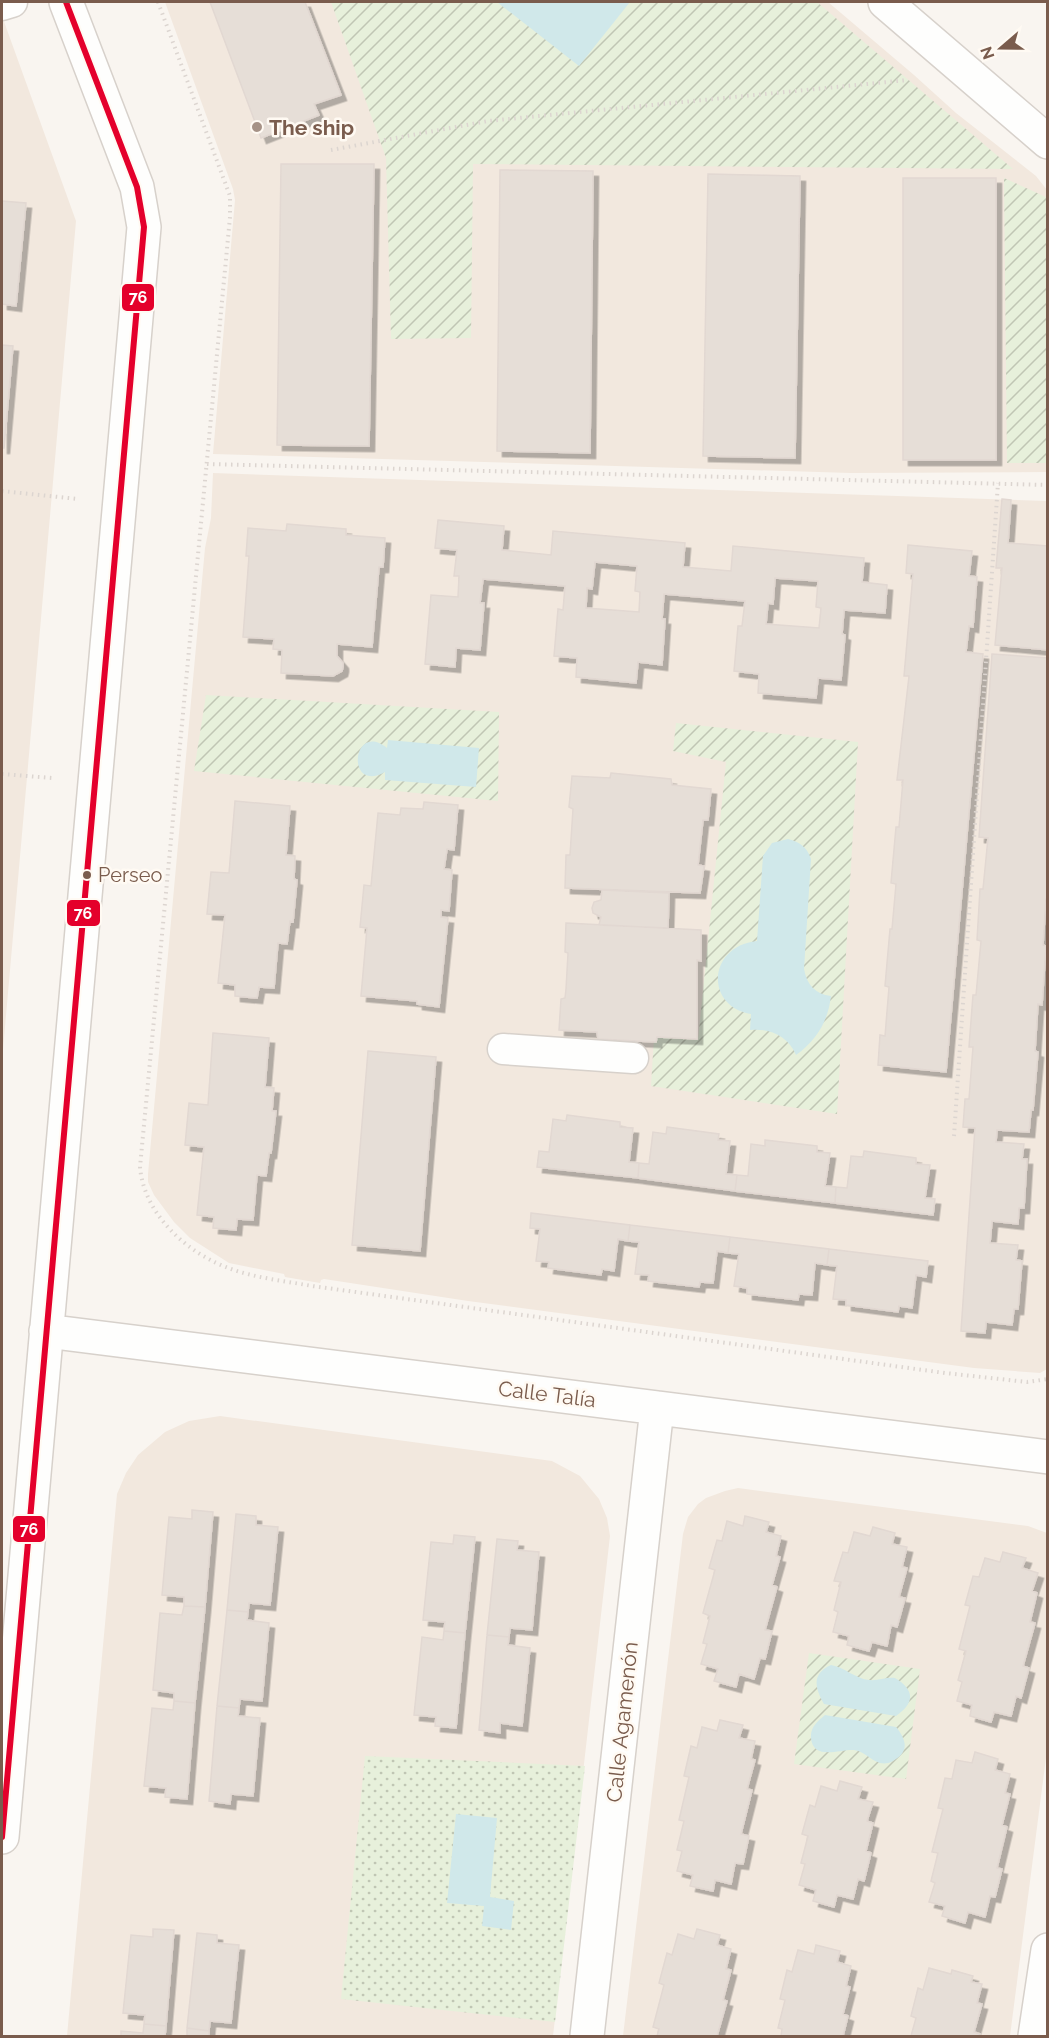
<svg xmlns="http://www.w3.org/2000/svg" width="1049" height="2038" font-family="Raleway,sans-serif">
<defs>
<pattern id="park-dots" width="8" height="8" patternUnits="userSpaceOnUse" patternTransform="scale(1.5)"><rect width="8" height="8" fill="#e7f0db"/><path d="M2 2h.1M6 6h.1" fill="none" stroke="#c0c6b4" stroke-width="1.8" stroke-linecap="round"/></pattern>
<pattern id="garden-furrows" width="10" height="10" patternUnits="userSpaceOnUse" patternTransform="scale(1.5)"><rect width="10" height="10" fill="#e7f0db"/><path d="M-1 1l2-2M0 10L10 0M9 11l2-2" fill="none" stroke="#c0c6b4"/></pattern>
<filter id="shadow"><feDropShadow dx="5.5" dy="5.5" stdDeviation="0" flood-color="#0004"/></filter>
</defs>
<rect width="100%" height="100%" fill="#f9f5f0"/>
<!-- residential -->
<path fill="#f2e8de" d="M165 2H828L914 75 956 113 1036 176 1047 190V472L851 473 213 454 235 200 233 189Z
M2 16 76 221 2 1061Z
M213 473 1047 501V1369L1040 1373 974 1368 468 1301 324 1279 321 1280 320 1283 285 1277 284 1274 229 1263 190 1238 174 1222 154 1195 148 1182V1174L205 548 211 518Z
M220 1416 552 1461 580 1476 599 1499 607 1518 610 1536 553 2036H67L117 1494 126 1473 138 1455 165 1432 189 1421Z
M738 1488 1028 1526 1047 1533V1750L1010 2036H623L683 1534 688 1517 698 1504 706 1498 725 1491Z"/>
<!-- park -->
<path fill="url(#park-dots)" d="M365 1756 585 1766 555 2022 341 1999Z"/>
<!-- garden -->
<path fill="url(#garden-furrows)" d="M331 2H817L1013 169 473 164 471 338 391 339 386 158Z
M1004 178 1046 197 1047 202V463H1007Z
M206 695 499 712 498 801 194 771Z
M676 723 858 742 837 1114 651 1086 654 1037 698 1040 726 762 673 751Z
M809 1653 920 1669 906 1779 794 1764Z"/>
<!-- water -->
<path fill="#d0e8ea" d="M497 2H630L579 66Z
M388 740 479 748 476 787 385 780V772C345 794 352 720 387 748Z
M788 839C800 842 807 847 811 859L804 969C807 985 815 994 831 996 828 1021 817 1040 796 1055 788 1036 770 1028 750 1030L751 1014C704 1006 708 946 757 941L763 856 772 843Z
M831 1665C844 1667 856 1679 869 1680 878 1681 886 1677 895 1678 915 1690 915 1703 896 1716L824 1704C815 1688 811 1674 831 1665Z
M825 1715 896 1727C901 1733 908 1743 903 1752 901 1756 897 1758 893 1761 876 1770 869 1752 854 1750 840 1749 813 1761 811 1738 810 1727 818 1721 825 1715Z
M456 1814 497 1818 490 1897 514 1901 511 1930 482 1926 484 1906 447 1903Z"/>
<!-- building -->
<path fill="#e6ded7" stroke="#e2d8d2" stroke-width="1.5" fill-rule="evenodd" filter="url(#shadow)" d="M210 2H305L341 95 314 104 319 115 261 138Z
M281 164H374L369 446 277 445Z
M500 170 593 171 590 453 497 451Z
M708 174 800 176 795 458 703 456Z
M903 178H996V460H903Z
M2 201 26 203 16 306 2 304Z
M2 345 13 346 4 448H2Z
M1002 499 1011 500 1008 543 1048 546V650L995 645 1002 568H996Z
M438 520 504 526 502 550 551 555 553 531 685 543 683 567 731 571 733 546 864 558 862 582 887 585 885 613 844 610 842 634 845 635 841 680 818 678 816 698 758 693 759 674 734 671 738 626H742L745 601 664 594 662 619H665L662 665 638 662 636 683 576 677 577 658 554 656 558 609 563 610 565 586 483 579 480 603H484L480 650 456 648 455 667 425 664 431 595 458 597 459 576H454L457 550 435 548ZM595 562 637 566 635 591 640 592 639 612 586 608 587 588 592 589ZM775 578 818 581 816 607 821 608 819 628 766 624 768 603 773 604Z
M287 524 346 529V535L385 538 383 567H379L372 647 337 644V656L343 663V667L342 671 333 676 281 673 282 650 273 649 274 639 243 637 249 556H246L248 528 286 531Z
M908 545 972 551 969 576 977 577 973 627 969 626 966 652 983 654 946 1072 878 1065 880 1035 885 1036 889 987 885 986 890 929H892L896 884 891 883 896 827H899L903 780H897L909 676H904L913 574 906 573Z
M992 654 1048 658V899H1046L1043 945 1046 946 1042 1005 1038 1004 1035 1051 1038 1052 1033 1110H1031L1029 1132 997 1130 996 1142 1024 1144 1022 1159H1027L1024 1208H1019L1018 1224 992 1221 990 1243 1018 1245 1016 1260 1022 1261 1018 1309H1014L1012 1325 986 1322 985 1333 961 1331 975 1128 963 1127 965 1099H969L973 1047H969L973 995H976L981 941 977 940 980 889H983L988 838 979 837Z
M611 773 671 779 672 785 711 789 708 820H703L698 865 704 866 700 893 565 888 566 855H570L573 809 569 807 572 776 610 778Z
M235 801 290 806 286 855 295 856 294 879 297 880 293 922 290 921 287 944 278 943 274 988 259 987 257 998 235 996V985L218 983 225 915 207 914 211 872 229 873Z
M424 802 458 805 454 850 447 849 444 869 452 870 449 911 441 910V917L448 918 439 1007 417 1004V1001L361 996 367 928 360 927 364 885 371 886 378 813 400 815 401 808 423 809Z
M602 890 669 893 668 928 599 925 601 917 593 913 592 908 594 902 601 900Z
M566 923 701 930V961L697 960V1039L657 1037 656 1042 598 1039 597 1032 559 1030 561 999 565 998 566 989 568 953 565 952Z
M213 1033 269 1038 265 1087 274 1088 272 1111H276L271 1153H269L266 1176 257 1175 253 1220 237 1219 236 1230 213 1228 214 1217 197 1215 204 1147 185 1145 189 1103 208 1105Z
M368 1051 436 1057 420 1251 352 1245Z
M567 1115 620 1122V1127L633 1128 629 1162 639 1163 638 1178 537 1167 539 1151 549 1152 553 1119 566 1121Z
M667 1127 719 1134 718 1140 730 1141 726 1174 737 1175 735 1191 638 1178 639 1163 649 1164 653 1132 666 1134Z
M765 1140 817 1146V1152L830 1153 825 1186 836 1187 835 1203 735 1191 737 1175 748 1176 751 1144 765 1146Z
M864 1151 916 1158V1164L930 1165 925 1198 935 1199 933 1215 835 1203 836 1187 847 1188 851 1156 863 1157Z
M531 1213 630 1225 628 1241 618 1239 614 1271 602 1269 601 1275 548 1268 549 1262 536 1261 540 1229 530 1228Z
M630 1225 730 1237 728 1253 717 1251 713 1283 700 1282 699 1287 648 1281 649 1275 635 1274 639 1242 628 1241Z
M730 1237 829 1249 827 1265 815 1263 812 1295 799 1294 798 1300 747 1294V1288L734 1286 739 1254 728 1253Z
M829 1249 928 1261 926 1277 916 1275 912 1308 899 1306 898 1312 846 1305V1300L833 1299 837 1266 827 1265Z
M192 1510 213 1512 205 1607 184 1606V1597L162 1595 169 1517 192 1519Z
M236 1514 256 1516V1525L278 1527 270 1605 249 1603 248 1612 227 1610Z
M745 1516 769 1522 766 1532 781 1536 776 1556 780 1557 772 1585 777 1587 765 1630 772 1631 765 1659 760 1658 754 1679 739 1674 736 1687 714 1681 718 1669 701 1664 707 1644 703 1643 710 1616 703 1613 715 1570 709 1568 717 1540 722 1541 727 1521 743 1526Z
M873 1527 895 1533 892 1544 907 1547 902 1567 907 1568 899 1597 905 1598 897 1627 891 1625 887 1646 872 1642 869 1651 847 1645 849 1636 833 1632 838 1612 834 1610 841 1582 834 1581 843 1552 848 1553 854 1532 870 1536Z
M454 1535 475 1537 465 1633 444 1631 445 1622 423 1620 431 1542 453 1544Z
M497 1539 518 1541 517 1550 539 1552 532 1630 510 1628 509 1637 487 1635Z
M1003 1552 1026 1558 1022 1568 1038 1573 1032 1591 1037 1593 1030 1622 1035 1623 1023 1666 1029 1668 1021 1698 1016 1696 1011 1716 994 1712 991 1722 970 1716 972 1705 957 1701 962 1682 958 1680 966 1651 959 1649 970 1606 965 1605 973 1576 979 1577 985 1558 1000 1562Z
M184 1606 205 1607 195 1703 174 1701V1693L153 1690 160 1613 182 1615Z
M227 1610 248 1612 247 1620 269 1623 262 1701 240 1699 239 1708 217 1706Z
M444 1631 465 1633 456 1728 435 1726 436 1717 414 1715 422 1637 443 1640Z
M487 1635 509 1637 508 1645 530 1648 522 1726 500 1723V1733L479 1730Z
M174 1701 195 1703 187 1799 165 1797 166 1788 144 1786 152 1708 173 1710Z
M217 1706 239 1708 238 1716 260 1718 253 1796 231 1794 230 1804 209 1801Z
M720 1720 743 1725 739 1738 755 1741 751 1759 755 1760 747 1789 752 1790 741 1834 749 1836 743 1864 735 1863 731 1884 715 1880 713 1891 690 1886 693 1875 677 1871 682 1851 677 1850 684 1821 679 1820 689 1777 684 1776 691 1746 697 1748 702 1727 717 1731Z
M975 1752 998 1759 995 1770 1010 1774 1005 1793 1010 1794 1002 1825 1007 1827 997 1868 1002 1869 995 1897 990 1896 985 1917 968 1912 965 1923 942 1916 945 1906 929 1902 935 1883 931 1881 938 1853 932 1852 943 1809 938 1808 945 1778 952 1779 956 1760 972 1763Z
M840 1781 862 1787 858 1799 873 1802 867 1821 873 1823 866 1851 871 1853 864 1881 858 1879 853 1899 837 1895 834 1907 813 1901 816 1890 799 1885 805 1864 801 1863 808 1836 802 1834 810 1805 815 1807 821 1786 837 1791Z
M153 1929 174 1930 166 2026 144 2024 145 2015 123 2013 131 1935 153 1937Z
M697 1929 720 1935 717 1945 731 1949 726 1969 731 1970 723 2000 727 2001 717 2036H657L659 2029 653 2027 664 1985 659 1983 667 1953 672 1955 678 1934 694 1939Z
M197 1933 217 1935V1943L239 1945 231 2023 210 2021 209 2031 187 2028Z
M816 1945 840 1951 837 1962 851 1966 846 1986 850 1987 843 2014 848 2016 843 2036H781L782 2029 778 2028 785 2000 780 1999 787 1970 792 1972 798 1950 814 1954Z
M929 1968 951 1974 952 1970 973 1976 971 1982 982 1984 977 2003 982 2004 974 2032 980 2034 979 2036H911L916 2018 911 2016 918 1988 923 1990Z
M144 2024 166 2026 165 2036H121V2031L143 2033Z
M187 2028 209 2031V2036H187Z"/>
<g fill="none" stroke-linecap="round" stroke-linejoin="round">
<!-- service casing -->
<g stroke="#d7d1cb" stroke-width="33">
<path id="service" d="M2 5 12 2
M503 1049 633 1058"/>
</g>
<!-- minor casing -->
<g stroke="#d7d1cb" stroke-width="36">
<path id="minor" d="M885 2 1048 142
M46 1331 1048 1457
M2 1837 144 227 137 187 66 2
M587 2036 657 1408
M1035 2036 1048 1950"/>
</g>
<!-- path -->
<path stroke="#dcd5d0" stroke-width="4" stroke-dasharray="1.5 4.5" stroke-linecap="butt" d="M158 2 230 196V217L140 1167C144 1215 188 1254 231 1269 256 1278 285 1281 312 1286L945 1373 1027 1382 1048 1379
M331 150 488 121 908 80
M207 464 1048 485
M2 491 78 499
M2 774 52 778
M954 1136 998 483"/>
<!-- service -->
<use href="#service" stroke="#fefefd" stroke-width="30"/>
<!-- minor -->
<use href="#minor" stroke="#fefefd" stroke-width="33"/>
<!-- bus-1 casing -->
<g stroke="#fffaf3" stroke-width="10">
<path id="bus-1" d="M2 1837 144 227 137 187 66 2"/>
</g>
<!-- bus-1 -->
<use href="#bus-1" stroke="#e4002b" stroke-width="6"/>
</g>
<!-- markers -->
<circle fill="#a69286" stroke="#fffaf3" stroke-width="2" cx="257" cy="127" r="6"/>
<circle fill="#7a5c4d" stroke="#fffaf3" stroke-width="2" cx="87" cy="875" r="5"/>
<g text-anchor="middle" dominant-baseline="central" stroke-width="5" stroke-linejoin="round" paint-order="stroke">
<!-- bus labels -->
<g font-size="20" fill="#7a5c4d" stroke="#fffaf3" text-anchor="start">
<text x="98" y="875">Perseo</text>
</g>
<!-- poi labels -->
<g font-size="21" font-weight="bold" fill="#7a5c4d" stroke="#fffaf3" text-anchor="start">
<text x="269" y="127">The ship</text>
</g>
<!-- street labels -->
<g font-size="21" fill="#7a5c4d" stroke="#fffaf3">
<text transform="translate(547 1394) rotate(7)">Calle Talía</text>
<text transform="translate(622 1722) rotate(-84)">Calle Agamenón</text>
</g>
</g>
<g stroke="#fffaf3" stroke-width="2">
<rect x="121" y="283" width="34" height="29" rx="6" fill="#e4002b"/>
<rect x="66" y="899" width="35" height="28" rx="6" fill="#e4002b"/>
<rect x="12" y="1515" width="34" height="28" rx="6" fill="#e4002b"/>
</g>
<g font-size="16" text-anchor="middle" font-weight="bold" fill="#fff">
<text x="138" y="303">76</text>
<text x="83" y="919">76</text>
<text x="29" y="1535">76</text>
</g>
<!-- border -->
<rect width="1049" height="2038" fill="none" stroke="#7a5c4d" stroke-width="6"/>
<!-- north arrow -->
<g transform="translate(1001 48) rotate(250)" stroke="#fffaf3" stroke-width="4.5" paint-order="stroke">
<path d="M0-4.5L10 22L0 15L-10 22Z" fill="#7a5c4d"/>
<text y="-9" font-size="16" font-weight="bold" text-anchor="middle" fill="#7a5c4d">N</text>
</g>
</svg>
